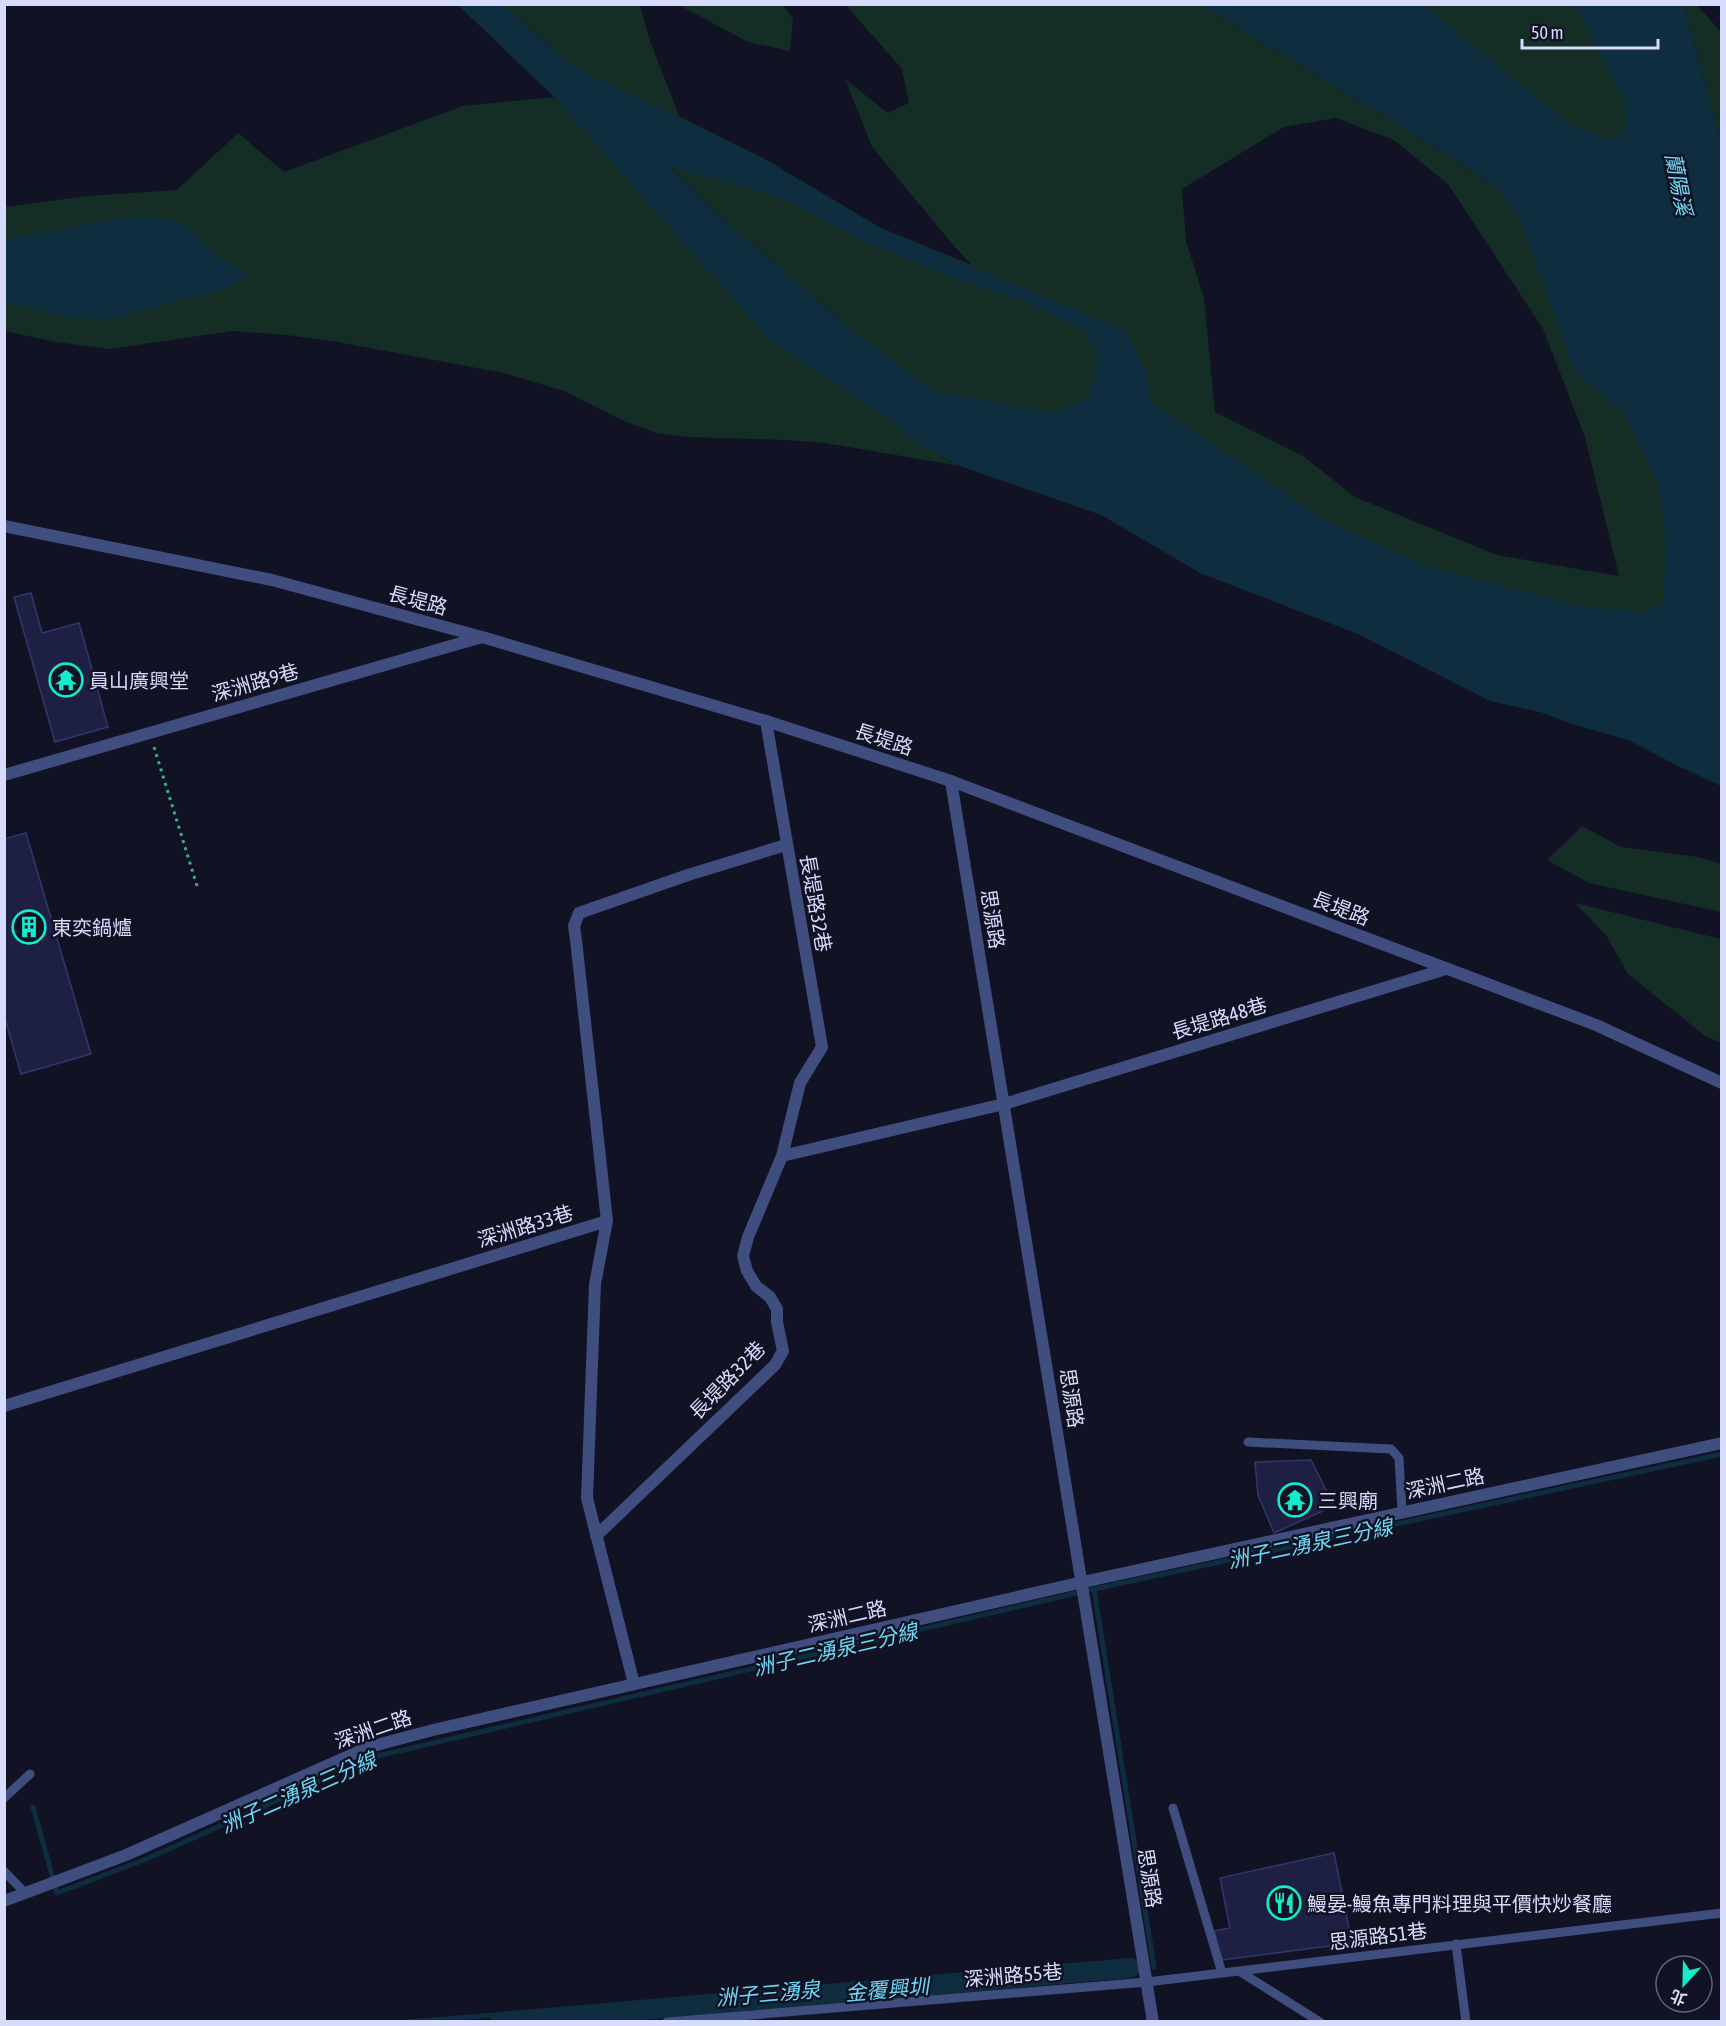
<svg xmlns="http://www.w3.org/2000/svg" width="1726" height="2026" font-family="'Asap Condensed','Noto Sans TC',sans-serif">
<rect width="100%" height="100%" fill="#111224"/>
<!-- green -->
<path fill="#142e26" fill-rule="evenodd" d="M503 5H640L649 38 679 116 763 158 879 227 972 265 954 246 872 147 845 79 888 113 909 103 902 69 846 5H1201L1451 156 1496 187 1623 324 1721 749 935 392 859 336 713 211 573 67ZM1336 118 1394 140 1448 184 1543 329 1585 437 1619 576 1497 555 1355 497 1303 456 1215 412 1204 298 1186 241 1182 189 1284 127Z
M679 5H783L793 19 790 51 748 42Z
M1400 5H1598L1655 185Z
M1684 5H1697L1721 32V144Z
M554 97 920 445 960 466 825 443 785 440 688 437 656 433 624 421 564 391 504 373 332 341 287 335 232 331 110 349 56 342 5 331 4 207 88 196 177 190 238 133 284 172 463 106Z
M1582 826 1621 847 1698 857 1721 864V912L1589 883 1547 860Z
M1575 903 1721 939V1043L1704 1035 1628 974 1606 935Z"/>
<!-- water -->
<path fill="#0e2d3f" fill-rule="evenodd" d="M458 5H503L573 67 763 158 879 227 1127 332 1146 374 1151 403 1324 520 1426 566 1579 606 1645 612 1663 603 1666 548 1660 488 1624 413 1575 372 1520 218 1496 187 1451 156 1201 5H1423L1571 125 1612 141 1626 130V104L1575 5H1684L1721 144V786L1676 765 1628 740 1575 725 1540 712 1490 701 1358 634 1200 573 1101 515 960 466 920 445 890 420 783 350 760 329 554 97ZM670 167 777 196 868 243 958 280 1025 302 1082 329 1098 355 1089 399 1052 413 935 391 859 336 713 211Z
M159 217 187 226 216 256 250 276 217 291 110 319 74 318 5 303V239L122 218Z"/>
<g fill="none" stroke-linecap="round" stroke-linejoin="round">
<!-- stream -->
<path stroke="#0e2d3f" stroke-width="5" d="M1094 1589 1154 1967
M33 1807 57 1893 149 1858 373 1757 1094 1589 1722 1454
M407 2022 1129 1964"/>
<!-- canal -->
<path stroke="#0e2d3f" stroke-width="20" d="M500 2022 1130 1968"/>
</g>
<!-- building -->
<path fill="#1e2043" stroke="#32366d" stroke-width="1.5" d="M31 593 42 633 79 623 108 727 55 742 14 597Z
M26 833 91 1054 21 1074 4 1015V839Z
M1311 1460 1334 1506 1274 1533 1258 1495 1255 1462Z
M1334 1853 1352 1943 1222 1960 1214 1931 1230 1928 1220 1878Z"/>
<g fill="none" stroke-linecap="round" stroke-linejoin="round">
<!-- path -->
<path stroke="#3aad89" stroke-width="3" stroke-dasharray="3 4.5" stroke-linecap="butt" d="M154 747 198 889"/>
<!-- service -->
<path stroke="#404d7f" stroke-width="9" d="M1248 1442 1391 1449 1399 1458 1402 1512
M4 1798 30 1774
M1173 1808 1222 1973
M4 1871 25 1893
M1456 1944 1466 2022
M1239 1971 1320 2022
M667 2022 1147 1982 1722 1913"/>
<!-- minor -->
<path stroke="#404d7f" stroke-width="12" d="M766 721 822 1047 800 1083 782 1156 1004 1104 1446 969
M4 775 482 637
M951 781 1153 2022
M607 1221 576 940 574 926 579 913 688 875 786 845
M4 1406 607 1221 595 1284 587 1498 634 1684
M596 1536 775 1365 783 1351 777 1322V1309L770 1297 756 1286 747 1271 743 1256 748 1237 782 1156
M4 1901 126 1855 369 1747 433 1730 1083 1582 1722 1443"/>
<!-- tertiary -->
<path stroke="#404d7f" stroke-width="12" d="M4 526 272 580 482 637 766 721 951 781 1596 1025 1722 1083"/>
</g>
<!-- icons -->
<defs>
<g id="temple-ring" transform="scale(1.725)"><circle r="9.5" fill="#111224" stroke="#14ebca" stroke-width="1.5"/><path d="M0-6L5-2H3V0L6.5 2.5H4V6H1.5V3h-3V6H-4V2.5H-6.5L-3 0V-2H-5Z" fill="#14ebca"/></g>
<g id="building-ring" transform="scale(1.725)"><circle r="9.5" fill="#111224" stroke="#14ebca" stroke-width="1.5"/><path d="M-4-6H4V6H1V3H-1V6H-4ZM-2.5-4.3h1.7v1.8h-1.7ZM.8-4.3h1.7v1.8H.8ZM-2.5-1h1.7V.8h-1.7ZM.8-1h1.7V.8H.8Z" fill="#14ebca"/></g>
<g id="restaurant-ring" transform="scale(1.725)"><circle r="9.5" fill="#111224" stroke="#14ebca" stroke-width="1.5"/><path d="M-5-6h1v4h1v-4h1v4h1v-4h1v5L-1.5 .5V6h-2V.5L-5-1ZM5-6V6H3V1.5H1.5Q1.5-4 5-6Z" fill="#14ebca"/></g>
</defs>
<g fill-rule="evenodd">
<use href="#temple-ring" x="66" y="680"/>
<use href="#building-ring" x="29" y="927"/>
<use href="#temple-ring" x="1295" y="1500"/>
<use href="#restaurant-ring" x="1284" y="1903"/>
</g>
<g text-anchor="middle" dominant-baseline="central" stroke-width="5" stroke-linejoin="round" paint-order="stroke">
<!-- street labels -->
<g font-size="20" fill="#d7dcfc" stroke="#111224">
<text transform="translate(418 600) rotate(15)">長堤路</text>
<text transform="translate(255 682) rotate(-16)">深洲路9巷</text>
<text transform="translate(884 739) rotate(18)">長堤路</text>
<text transform="translate(816 903) rotate(80)">長堤路32巷</text>
<text transform="translate(1341 908) rotate(21)">長堤路</text>
<text transform="translate(993 919) rotate(81)">思源路</text>
<text transform="translate(1219 1018) rotate(-17)">長堤路48巷</text>
<text transform="translate(525 1226) rotate(-17)">深洲路33巷</text>
<text transform="translate(727 1380) rotate(-46)">長堤路32巷</text>
<text transform="translate(1072 1398) rotate(81)">思源路</text>
<text transform="translate(1445 1483) rotate(-12)">深洲二路</text>
<text transform="translate(847 1616) rotate(-13)">深洲二路</text>
<text transform="translate(373 1729) rotate(-19)">深洲二路</text>
<text transform="translate(1150 1878) rotate(81)">思源路</text>
<text transform="translate(1378 1936) rotate(-7)">思源路51巷</text>
<text transform="translate(1013 1975) rotate(-5)">深洲路55巷</text>
</g>
<!-- poi labels -->
<g font-size="20" fill="#d7dcfc" stroke="#111224" text-anchor="start">
<text x="89" y="680">員山廣興堂</text>
<text x="52" y="927">東奕鍋爐</text>
<text x="1318" y="1500">三興廟</text>
<text x="1307" y="1903">鰻晏-鰻魚專門料理與平價快炒餐廳</text>
</g>
<!-- water labels -->
<g font-size="21" font-style="italic" fill="#6ed7f3" stroke="#111224">
<text transform="translate(1679 184) rotate(79)">蘭陽溪</text>
<text transform="translate(1310 1543) rotate(-12)">洲子二湧泉三分線</text>
<text transform="translate(835 1649) rotate(-13)">洲子二湧泉三分線</text>
<text transform="translate(298 1792) rotate(-24)">洲子二湧泉三分線</text>
<text transform="translate(887 1989) rotate(-5)">金覆興圳</text>
<text transform="translate(768 1993) rotate(-5)">洲子三湧泉</text>
</g>
</g>
<!-- border -->
<rect width="1726" height="2026" fill="none" stroke="#d7dcfc" stroke-width="12"/>
<!-- north arrow -->
<g transform="translate(1684 1984) rotate(202)"><circle r="28" fill="#111224" stroke="#60637a" stroke-width="1.5"/>
<path d="M0-4.5L10 22L0 15L-10 22Z" fill="#14ebca"/>
<text y="-9" font-size="16" font-weight="bold" text-anchor="middle" fill="#d7dcfc">北</text>
</g>
<!-- scale -->
<path d="M1522 39v9h136v-9" fill="none" stroke="#d7dcfc" stroke-width="3"/>
<text x="1531" y="39" font-size="18" fill="#d7dcfc" stroke="#111224" stroke-width="4.5" paint-order="stroke">50 m</text>
</svg>
